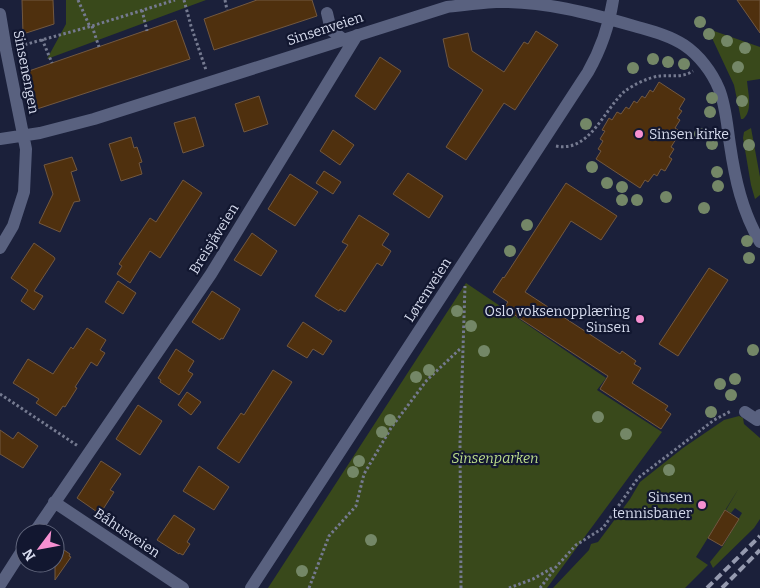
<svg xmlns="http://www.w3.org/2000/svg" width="760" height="588" font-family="Bitter,serif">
<rect width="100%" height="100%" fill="#1b203a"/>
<!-- green -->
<path fill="#39491b" d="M66 0H206L47 59 66 24Z
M714 31 760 47V79L747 81C748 93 753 111 743 119H741L734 85 712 38Z
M751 128 760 177V195L755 199 751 185 743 138 744 132Z
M466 283 606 378 597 390 662 432 547 588H268Z
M739 416 743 418 744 424 760 438V519L754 528 713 568 710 562 723 546 742 513 735 508 731 513 726 510 739 488 696 557 708 565 685 588H553L589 550 591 544 598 542 630 499 640 482 683 448 724 420Z"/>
<!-- building -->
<path fill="#4f300e" stroke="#725840" d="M22 0H53L54 24 23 34Z
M257 0H312L317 16 214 50 204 19Z
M737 0H760V33Z
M176 20 190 59 37 109 26 72Z
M536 31 558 45 515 110 504 103 466 160 446 147 483 90 449 67 443 39 468 33 472 51 504 72 524 42 528 44Z
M380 57 401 71 375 110 355 96Z
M659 82 685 99 679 109 682 111 677 118 680 120 675 128 678 130 673 137 676 139 671 147 674 149 669 157 672 159 665 171 661 169 657 176 654 174 648 182 645 180 640 188 596 159 601 151 598 149 603 141 600 139 605 131 602 130 609 118 612 120 617 112 621 114 626 107 629 109 634 101 637 103 642 96 645 98 650 90 653 92Z
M259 96 268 124 244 132 235 104Z
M195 117 204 146 183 153 174 123Z
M333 130 354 145 340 165 320 151Z
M131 137 134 148 137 147 142 162 139 163 142 174 121 181 109 144Z
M72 157 77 170 71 172 80 201 74 202 60 232 39 223 53 194 44 165Z
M324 171 341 182 333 194 316 183Z
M408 173 443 196 429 218 393 194Z
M290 174 318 192 295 226 268 209Z
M183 180 202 193 160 258 150 251 130 283 117 274 122 266 119 264 150 218 156 222Z
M566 183 617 216 601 240 571 221 525 292 620 354 622 351 636 361 634 364 641 368 632 383 668 406 665 410 671 414 661 429 600 389 608 376 504 308 508 302 493 292 503 277 504 278Z
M359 215 389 234 382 245 391 251 382 266 377 263 345 312 340 309 339 311 315 296 348 245 342 242Z
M252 233 277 251 261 276 234 260Z
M34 243 54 257 55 259 34 291 43 296 34 310 21 301 28 290 11 278Z
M709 268 728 280 678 356 659 344Z
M118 281 136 293 123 314 105 302Z
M212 291 240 309 223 339 221 338 220 340 192 322Z
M303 322 332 341 323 355 313 349 307 358 287 346Z
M87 328 106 340 100 350 105 353 97 366 91 362 75 387 77 388 65 407 63 406 56 416 36 403 39 399 13 383 28 359 53 374 71 347 73 349Z
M176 349 194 361 188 371 193 374 179 395 160 382 161 380 158 378Z
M273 370 292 382 239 463 217 448 241 413 244 415Z
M187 392 201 402 191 415 178 405Z
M138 405 162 421 140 455 116 439Z
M0 430 13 439 18 432 38 446 23 468 0 454Z
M101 461 121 474 110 490 114 492 100 514 77 498Z
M199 466 229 487 214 510 183 491Z
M725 510 739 519 722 546 708 538Z
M174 515 195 529 187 542 190 544 183 555 179 553V554L157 540Z
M55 544 70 554 69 556 71 557 55 580Z"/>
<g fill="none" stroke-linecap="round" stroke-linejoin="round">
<!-- path -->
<path stroke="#757a90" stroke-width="3" stroke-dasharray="2.5 2.5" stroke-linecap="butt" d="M78 0 90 27
M184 0 191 26 206 70
M225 0 227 10
M142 10 147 31
M92 26 99 47
M42 39 52 63
M20 46 92 26 175 0
M556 146C590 153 604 109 625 91 633 85 649 77 660 76 673 75 682 78 693 71
M0 394 78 446
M309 588 329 536 356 506 364 474 391 428 427 380 461 348
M461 588 460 443 465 286
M509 588 533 579 554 567
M540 588 556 567 576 545 603 528 638 478 714 420 731 411"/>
<!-- minor -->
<path stroke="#59617f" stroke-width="12" d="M327 13 331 30 343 39
M0 14 6 50 26 149 24 192 13 226 0 248
M0 139 40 133 94 119 447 7C464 5 480 3 496 2 544 1 589 13 634 26 651 31 669 35 684 45 699 55 712 72 719 89 726 106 727 126 730 145 735 179 742 211 760 242
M745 412 757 420 760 415
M54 502 183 588
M34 533 211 274 357 35
M0 585 25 546
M251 588 588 72C601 49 609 26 613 0"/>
<!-- rail -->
<path stroke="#959aaf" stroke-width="4" stroke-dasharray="8 4" stroke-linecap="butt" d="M707 588 760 536
M722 588 760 550"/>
</g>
<!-- trees -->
<g fill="#748767">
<circle cx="700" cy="22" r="6"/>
<circle cx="709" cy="34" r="6"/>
<circle cx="727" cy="41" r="6"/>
<circle cx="745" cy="48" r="6"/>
<circle cx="653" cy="59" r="6"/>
<circle cx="668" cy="62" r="6"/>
<circle cx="684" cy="64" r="6"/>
<circle cx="738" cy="67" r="6"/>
<circle cx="633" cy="68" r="6"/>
<circle cx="712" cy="98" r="6"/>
<circle cx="742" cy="101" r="6"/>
<circle cx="710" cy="112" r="6"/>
<circle cx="586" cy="124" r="6"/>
<circle cx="700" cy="134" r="6"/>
<circle cx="712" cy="144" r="6"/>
<circle cx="749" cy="145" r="6"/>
<circle cx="592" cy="167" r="6"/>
<circle cx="717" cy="172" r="6"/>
<circle cx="607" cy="183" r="6"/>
<circle cx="718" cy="186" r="6"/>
<circle cx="622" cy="187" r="6"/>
<circle cx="666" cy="197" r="6"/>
<circle cx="622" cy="200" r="6"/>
<circle cx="637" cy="200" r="6"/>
<circle cx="704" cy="208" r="6"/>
<circle cx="527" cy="225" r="6"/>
<circle cx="747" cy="241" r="6"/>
<circle cx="510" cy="251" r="6"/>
<circle cx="749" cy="258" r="6"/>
<circle cx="457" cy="311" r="6"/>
<circle cx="471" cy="326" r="6"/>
<circle cx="753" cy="350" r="6"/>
<circle cx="484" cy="351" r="6"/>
<circle cx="429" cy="370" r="6"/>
<circle cx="416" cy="377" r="6"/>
<circle cx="735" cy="379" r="6"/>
<circle cx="720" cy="384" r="6"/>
<circle cx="731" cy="395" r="6"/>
<circle cx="711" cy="412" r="6"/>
<circle cx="598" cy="417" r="6"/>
<circle cx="390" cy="420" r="6"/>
<circle cx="382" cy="432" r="6"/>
<circle cx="626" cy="434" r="6"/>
<circle cx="359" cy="461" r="6"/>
<circle cx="669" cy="470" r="6"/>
<circle cx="353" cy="472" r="6"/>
<circle cx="371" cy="540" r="6"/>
<circle cx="302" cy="571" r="6"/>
</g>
<!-- markers -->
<g fill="#f690d1" stroke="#121730" stroke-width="2">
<circle cx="639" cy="134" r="5"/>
<circle cx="640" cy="319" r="5"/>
<circle cx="702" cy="505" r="5"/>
</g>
<g text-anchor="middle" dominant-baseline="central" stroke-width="4.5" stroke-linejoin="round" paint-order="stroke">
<!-- street labels -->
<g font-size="14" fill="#d7dcee" stroke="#121730">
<text transform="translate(325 29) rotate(-18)">Sinsenveien</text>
<text transform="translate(26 72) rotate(79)">Sinsenengen</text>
<text transform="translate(214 239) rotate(-58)">Breisjåveien</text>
<text transform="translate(428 290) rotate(-57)">Lørenveien</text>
<text transform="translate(127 533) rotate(34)">Båhusveien</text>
</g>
<!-- poi labels -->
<g font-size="14" fill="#d7dcee" stroke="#121730" text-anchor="end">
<text x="649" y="134" text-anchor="start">Sinsen kirke</text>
<text x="630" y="311">Oslo voksenopplæring<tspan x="630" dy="16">Sinsen</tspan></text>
<text x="692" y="497">Sinsen<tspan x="692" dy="16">tennisbaner</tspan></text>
</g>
<!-- park labels -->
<g font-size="14" font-style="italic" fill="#bcdc8b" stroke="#121730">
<text x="495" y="458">Sinsenparken</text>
</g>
</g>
<!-- north arrow -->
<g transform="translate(40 548) rotate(238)"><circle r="24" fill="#121730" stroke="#61667c"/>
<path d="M0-4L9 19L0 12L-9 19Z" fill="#f690d1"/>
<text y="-8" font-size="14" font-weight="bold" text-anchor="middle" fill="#d7dcee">N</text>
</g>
</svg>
